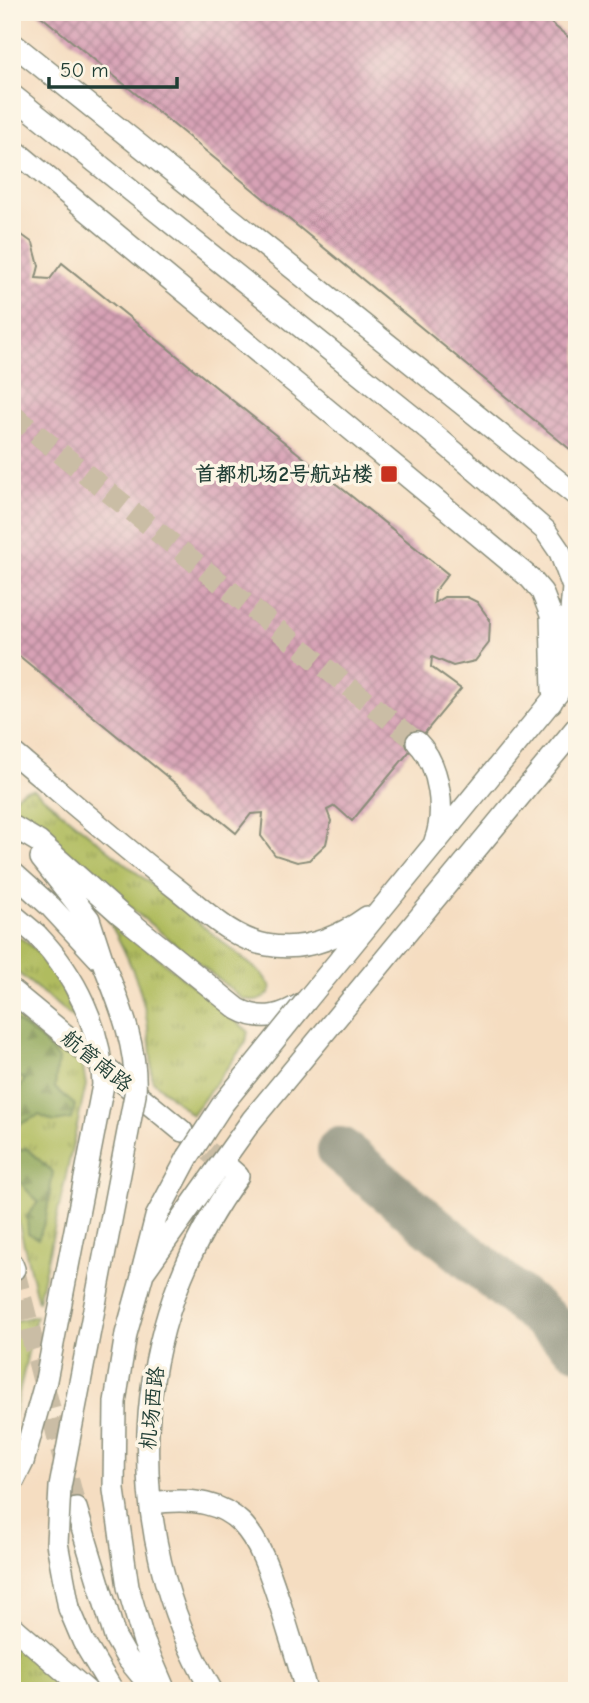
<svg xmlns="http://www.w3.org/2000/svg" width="589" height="1703" font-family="'Comic Neue','LXGW WenKai TC',sans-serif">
<defs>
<pattern id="grass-tufts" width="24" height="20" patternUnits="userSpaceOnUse" patternTransform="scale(1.75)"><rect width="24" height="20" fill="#b0bc5e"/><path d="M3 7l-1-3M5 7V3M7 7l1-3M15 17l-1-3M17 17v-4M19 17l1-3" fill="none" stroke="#8f9a4e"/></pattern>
<pattern id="forest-firs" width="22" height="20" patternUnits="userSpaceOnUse" patternTransform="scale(1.75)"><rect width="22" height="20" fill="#8ca455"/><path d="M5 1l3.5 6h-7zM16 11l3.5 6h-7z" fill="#728747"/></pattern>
<pattern id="building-cross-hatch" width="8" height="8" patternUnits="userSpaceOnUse" patternTransform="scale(1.75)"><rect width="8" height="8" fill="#d8a2b6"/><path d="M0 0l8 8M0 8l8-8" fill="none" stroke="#af8595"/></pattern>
</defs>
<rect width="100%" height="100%" fill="#fcf5e5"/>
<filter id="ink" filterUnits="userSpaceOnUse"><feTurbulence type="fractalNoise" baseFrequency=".0143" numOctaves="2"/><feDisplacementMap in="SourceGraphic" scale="14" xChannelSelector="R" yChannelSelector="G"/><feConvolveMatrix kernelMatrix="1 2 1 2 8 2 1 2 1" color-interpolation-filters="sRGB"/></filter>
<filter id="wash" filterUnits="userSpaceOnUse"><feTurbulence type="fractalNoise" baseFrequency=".00686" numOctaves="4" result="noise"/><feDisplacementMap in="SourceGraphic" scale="28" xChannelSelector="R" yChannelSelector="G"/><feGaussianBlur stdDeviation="1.57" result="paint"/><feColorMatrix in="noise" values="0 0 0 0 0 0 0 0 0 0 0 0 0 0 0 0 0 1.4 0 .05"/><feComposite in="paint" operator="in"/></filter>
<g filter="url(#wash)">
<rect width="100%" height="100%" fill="#f5ddc1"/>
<!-- grass -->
<path fill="url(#grass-tufts)" stroke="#687c49" stroke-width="2" d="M33 789 262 974 271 987 269 994 257 1001 243 999 106 888 14 808 12 799 24 790Z
M105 914 248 1031 246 1042 192 1115 152 1080C151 1011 139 974 105 914Z
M12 933C45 950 66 986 77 1021L12 968Z
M12 1011 83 1067 86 1085 38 1302 12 1196Z
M36 1316 12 1425V1317L14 1321Z
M12 1639 75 1691H12Z"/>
<!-- forest -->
<path fill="url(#forest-firs)" stroke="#567044" stroke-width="2" d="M12 1018 42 1040 58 1059 55 1088 75 1105 71 1119 54 1122 39 1115 12 1128V1102L25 1079 12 1075Z
M26 1148 53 1172 46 1218 38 1239 28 1233 27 1216 38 1202C22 1184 12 1179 12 1153Z"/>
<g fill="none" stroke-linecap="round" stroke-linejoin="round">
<!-- taxiway -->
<path stroke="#8a8d7a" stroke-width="46" d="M340 1150 577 1346"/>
</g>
<g id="blocks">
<!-- building -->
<path fill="url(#building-cross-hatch)" d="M36 12H537L577 44V455Z
M12 228 33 243 39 266 36 278 50 279 62 263 448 574 435 591 434 603 444 597H467L477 602 490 620 489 643 475 661 453 666 432 657 431 667 461 689 352 821 335 806 327 810 331 821 326 844 309 860 297 862 275 855 261 836 263 813 251 814 236 833 12 650Z"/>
</g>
</g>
<g filter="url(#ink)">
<use href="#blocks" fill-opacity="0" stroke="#8a8d7a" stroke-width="2"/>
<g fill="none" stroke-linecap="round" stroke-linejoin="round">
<!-- minor-tunnel -->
<path stroke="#cabda5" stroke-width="21" stroke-dasharray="21 10" stroke-linecap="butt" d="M12 414 417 742
M184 1132 229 1168
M14 1269 76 1508"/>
<!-- minor casing -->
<g stroke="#8a8d7a" stroke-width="24">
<path id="minor" d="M12 43 577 496
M12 95 423 425 545 530 560 552 573 587 566 672 551 703
M12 148 530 578 542 592 551 615 553 691
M417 742C440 765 446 812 435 841
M12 752C67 798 121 845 177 889 204 910 232 939 267 945 305 952 338 938 367 917
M14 827 39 842 119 913 238 1009C263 1023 284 1015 306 1001L558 693
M41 858 89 919 103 962
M12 872 51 907 102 962
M12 914 37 935
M12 991 182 1131
M12 1264 14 1269
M142 1272 156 1217 188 1157
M12 1484 23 1462 46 1380
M151 1503C241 1491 257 1532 281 1607 289 1635 299 1663 306 1691
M76 1508 115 1637 127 1658 154 1691
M69 1608 83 1641 113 1691
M12 1626 87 1691
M165 1691 144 1642 128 1587 114 1490 115 1402 126 1334 143 1273 252 1120 577 727
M212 1691C118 1529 127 1326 238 1176L229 1168"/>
</g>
<!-- minor -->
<use href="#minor" stroke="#fff" stroke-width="21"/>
<!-- minor-bridge casing -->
<g stroke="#8a8d7a" stroke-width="24" stroke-linecap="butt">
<path id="minor-bridge" d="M37 935C76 976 101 1028 103 1085L46 1380
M188 1157 222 1105 306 1001
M69 1608 57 1543 60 1487 135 1095C138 1048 120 1005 103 962"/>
</g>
<!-- minor-bridge -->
<use href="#minor-bridge" stroke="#fff" stroke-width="21"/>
</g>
</g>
<!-- markers -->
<rect fill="#c8321e" stroke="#fcf5e5" stroke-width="2.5" x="380" y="465" width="18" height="18" rx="3.5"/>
<g text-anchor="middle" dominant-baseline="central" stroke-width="7" stroke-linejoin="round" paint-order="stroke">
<!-- poi labels -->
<g font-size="21" font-weight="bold" fill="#1f3d34" stroke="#fcf5e5" text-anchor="end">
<text x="373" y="474">首都机场2号航站楼</text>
</g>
<!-- street labels -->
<g font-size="21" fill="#1f3d34" stroke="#fcf5e5">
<text transform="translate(97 1061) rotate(39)">航管南路</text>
<text transform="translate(152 1408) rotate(-84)">机场西路</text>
</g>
</g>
<!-- margin -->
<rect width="589" height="1703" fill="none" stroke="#fcf5e5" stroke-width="42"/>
<!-- scale -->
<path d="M49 77v10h128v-10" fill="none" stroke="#1f3d34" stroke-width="3.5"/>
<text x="60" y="77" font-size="21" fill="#1f3d34" stroke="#fcf5e5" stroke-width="5" paint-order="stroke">50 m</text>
</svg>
